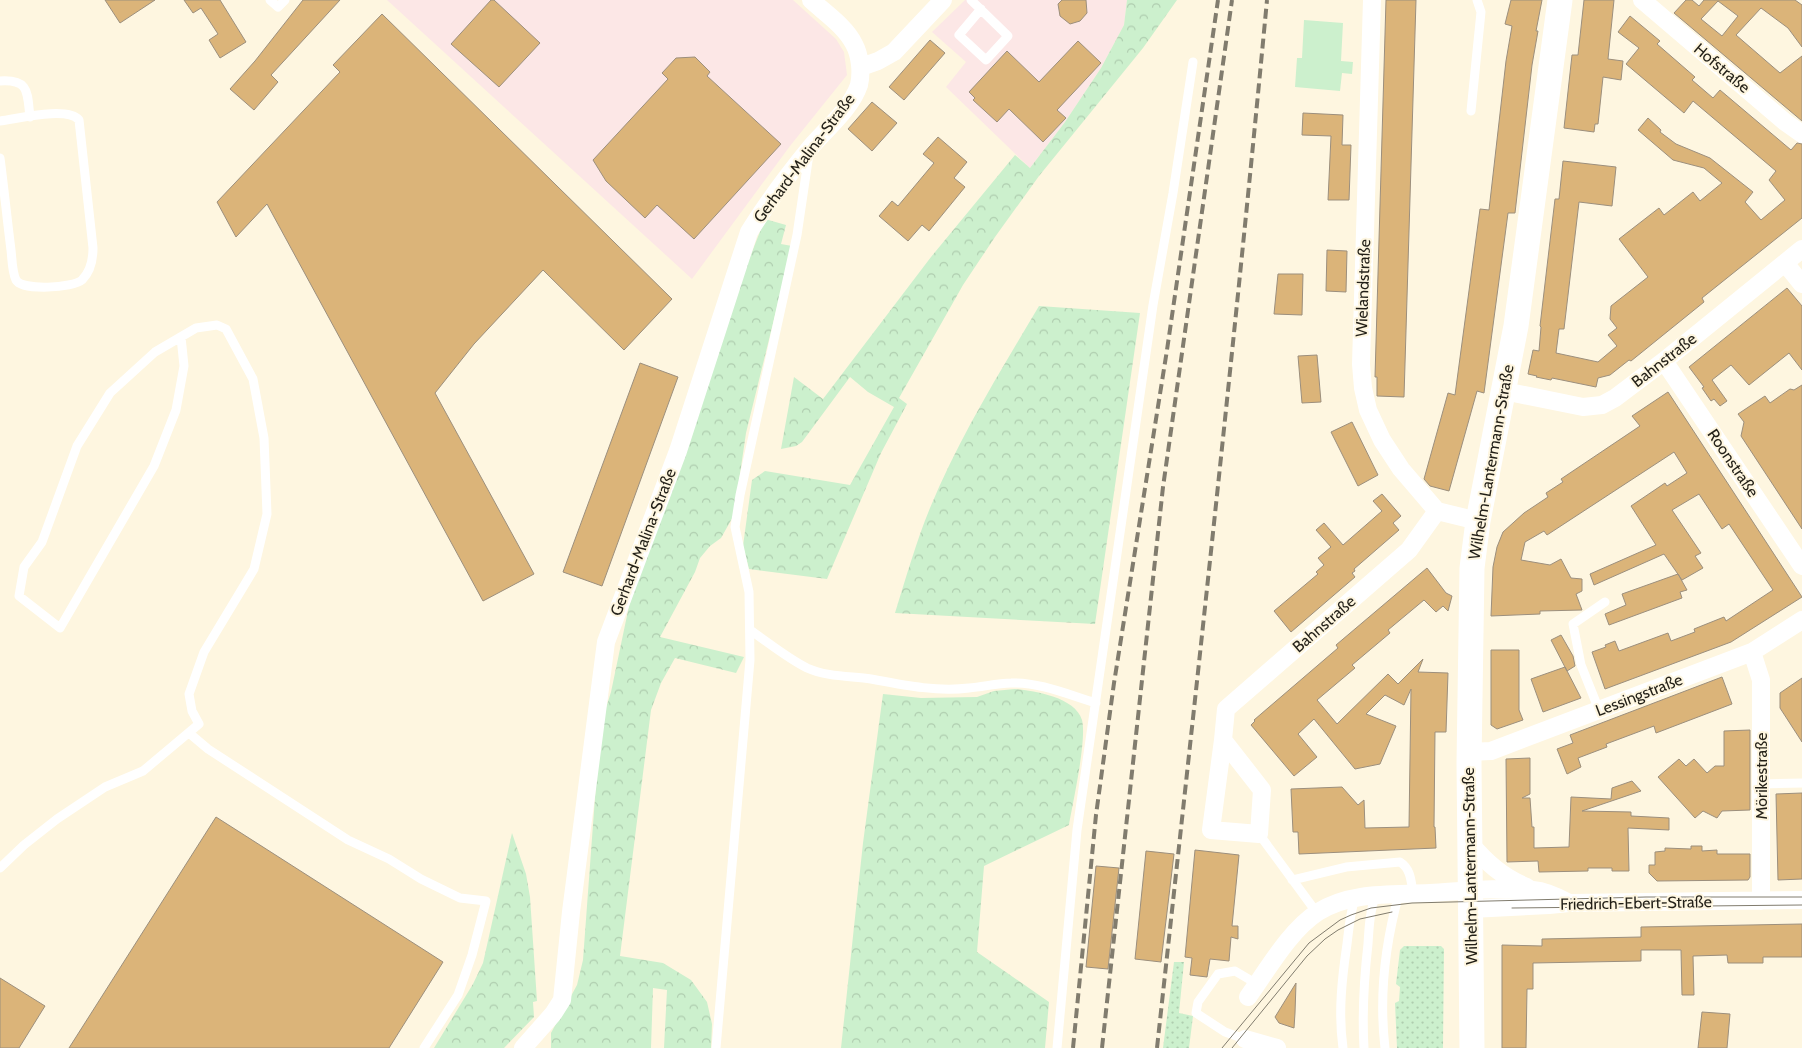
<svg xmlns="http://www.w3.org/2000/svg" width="1802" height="1048" font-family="Cabin,sans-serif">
<defs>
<pattern id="grass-dots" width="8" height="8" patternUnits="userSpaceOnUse" patternTransform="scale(1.25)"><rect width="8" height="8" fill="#ccf0cd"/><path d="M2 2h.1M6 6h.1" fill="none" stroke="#afcdaf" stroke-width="1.8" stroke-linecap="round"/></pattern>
<pattern id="forest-crowns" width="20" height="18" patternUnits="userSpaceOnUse" patternTransform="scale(1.25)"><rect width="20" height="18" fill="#ccf0cd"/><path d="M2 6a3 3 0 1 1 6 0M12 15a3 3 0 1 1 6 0" fill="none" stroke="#afcdaf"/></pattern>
</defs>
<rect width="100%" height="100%" fill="#fef6e0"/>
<!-- commercial -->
<path fill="#fce7e6" d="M387 0H793L836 39 844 52 847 75 790 146 692 279Z
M965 0H1127L1124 25 1101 68 1065 122 1030 168 946 87 966 62 932 32Z"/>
<!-- grass -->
<path fill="url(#grass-dots)" d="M1404 946H1441L1444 949 1443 1048H1397L1395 1003 1399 1001 1400 987 1396 984 1400 950Z
M1174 962H1184L1179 1013 1193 1016 1189 1048H1163Z"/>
<!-- forest -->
<path fill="url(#forest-crowns)" d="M1127 0H1177L1143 48 1039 176 995 237 963 285 899 398 907 404 881 453 827 579 749 569 743 546 752 480 765 471 850 485 894 407 868 392 850 377 802 442 796 446 781 449 794 377 823 399 931 257 1015 155 1030 168 1065 122 1101 68 1124 25Z
M765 219 786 225 781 244 792 246 746 433 734 515 721 538 710 546 700 558 695 572 660 637 744 657 736 673 675 658 661 683 651 710 620 956 663 963 691 980 707 1002 712 1024 711 1048H664L667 990 653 988 651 1048H551V1033L577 985 583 960 598 757 604 714 611 692 629 606 684 442 744 272Z
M1039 306 1140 313 1095 624 895 613C906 578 916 542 930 508 959 438 1000 372 1039 306Z
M1015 689C1034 691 1075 697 1082 720 1087 739 1073 802 1069 825L984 866 977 952 1049 1002 1045 1048H841L863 843 883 694 921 698 977 697 994 691Z
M512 833 526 874 530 897 537 1001 533 1002 534 1017 504 1048H434L473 984 483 963Z"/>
<!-- park -->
<path fill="#ccf0cd" d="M1304 20 1343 23 1341 61 1353 62 1352 74 1342 73 1340 91 1295 87 1297 58H1302Z"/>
<!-- building -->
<path fill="#dbb479" stroke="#9c8f7d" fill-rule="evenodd" d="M105 0H155L120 23Z
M184 0H220L246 42 220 58 209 40 218 34 201 8 193 13Z
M303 0H340L271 75 278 82 254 110 230 89 255 61Z
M491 0H494L540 43 499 87 451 44Z
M1062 0H1086L1087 13 1080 21 1070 24 1060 16 1058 4Z
M1386 0H1416L1404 397 1377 396V377H1375Z
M1511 0H1542L1536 31H1538L1532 65 1515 213H1508L1484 393 1477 391 1449 491 1430 486 1424 479 1448 393 1455 395 1480 209 1489 210 1506 61 1512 26 1505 24Z
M1584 0H1614L1608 59 1623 61 1621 80 1603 77 1598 124H1595L1594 132 1564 128 1572 55H1578Z
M1686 0H1692L1699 6 1704 0H1795L1802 5V47L1788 28 1761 8 1736 35 1780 73 1802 56V121L1674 13ZM1718 1 1738 16 1722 36 1701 19Z
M382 14 672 299 624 350 543 270 474 344 435 393 534 574 483 601 267 204 236 237 217 202 340 72 333 65Z
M1630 16 1660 41 1657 44 1695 77 1692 80 1713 98 1720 90 1791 150 1797 143 1802 144V218L1702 298 1704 302 1631 361 1629 360 1610 375 1598 378 1596 387 1552 378 1551 380 1536 377 1537 376 1528 374 1533 350 1539 351 1541 327 1540 326 1555 199H1559L1563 161 1616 167 1612 206 1579 202 1564 329H1559L1556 353 1598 362 1617 346 1608 335 1617 328 1610 319 1611 306 1648 277 1619 239 1659 208 1664 215 1693 192 1700 201 1722 183 1704 168 1673 160 1638 130 1648 118 1661 130 1660 132 1676 144 1710 158 1753 192 1745 202 1761 220 1785 200 1769 180 1776 171 1693 101 1684 113 1626 64 1639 48 1618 32Z
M930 40 945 53 904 100 889 87Z
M1078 41 1101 63 1057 110 1066 118 1043 142 1009 109 997 122 973 100 975 98 969 92 1007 51 1039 82Z
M695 57 710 72 707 76 781 144 694 239 657 205 645 218 606 181 593 160 668 79 662 73 676 58Z
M872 102 897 123 872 151 848 129Z
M1303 113 1343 115 1342 145H1351L1349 200H1328L1331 136 1302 135Z
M938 137 967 162 954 178 965 187 929 231 922 225 908 241 879 216 892 201 898 206 934 163 923 154Z
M1327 250 1347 251 1346 292 1326 291Z
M1278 274H1303L1302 315 1274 314Z
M1787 288 1802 306V370L1789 353 1749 385 1731 365 1712 380 1727 401 1720 406 1714 399 1711 401 1702 388 1704 387 1689 367Z
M1317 355 1321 402 1302 403 1298 356Z
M640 363 678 377 602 586 563 572Z
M1802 385V529L1741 436 1744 422 1738 414 1765 396 1770 403 1790 389 1794 390Z
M1668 392 1802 597 1731 642 1605 689 1592 652 1606 647 1605 645 1615 641 1619 651 1668 633 1671 641 1695 632 1694 629 1724 617 1726 621 1773 590 1729 524 1722 529 1699 494 1672 510 1701 553 1695 556 1703 568 1682 580 1664 554 1594 585 1590 574 1656 545 1631 506 1665 483 1667 486 1687 473 1674 452 1547 535 1544 531 1525 542 1521 560 1550 565 1561 559 1571 578 1582 579V591L1576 594 1582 610 1540 611V614L1491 616 1493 567 1497 547 1503 532 1524 513 1548 497 1546 493 1563 482 1561 479 1640 426 1632 416Z
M1352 422 1378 475 1358 486 1331 432Z
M1382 494 1401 516 1393 523 1399 530 1354 569 1355 571 1352 573 1355 577 1291 632 1274 611 1318 574 1316 572 1324 565 1318 558 1331 547 1316 530 1324 523 1343 545 1382 511 1373 501Z
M1427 568 1446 593 1452 596 1448 611 1443 606 1436 612 1424 600 1388 630 1390 633 1352 665 1355 668 1317 700 1337 724 1388 674 1398 684 1423 659 1418 672 1448 673 1446 732H1435L1434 827H1435L1436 848 1299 854 1298 832H1293L1291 789 1342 787 1358 805 1364 800 1365 828 1409 827 1411 689 1404 705 1385 695 1366 714 1396 726 1380 764 1355 769 1314 719 1298 734 1317 757 1294 776 1251 725 1255 721 1254 720 1338 648 1336 645Z
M1678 574 1687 590 1680 592 1682 598 1609 625 1605 614 1626 605 1622 594Z
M1561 635 1573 656 1575 666 1567 671 1551 640Z
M1491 650H1519V710L1523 720 1497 729 1491 725Z
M1565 667 1581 698 1543 712 1531 679Z
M1722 677 1732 704 1656 733 1654 726 1606 744 1607 747 1578 758 1581 767 1567 774 1557 749 1573 743 1570 735Z
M1802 678V742L1780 708V693Z
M1750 730V810L1722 811 1717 818 1703 811 1695 818 1658 777 1679 759 1686 766 1694 759 1707 773 1715 766H1724V731Z
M1530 758V794L1522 798H1530L1532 827H1534V848L1569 847 1571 797 1611 799 1612 788 1632 781 1641 791 1582 811 1631 812V816L1669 818V830L1628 828 1629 871H1612V868H1588V871L1539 872 1538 861 1507 862 1506 759Z
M1802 793V879L1778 880 1776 794Z
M216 817 443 962 389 1048H69Z
M1691 846H1702V851L1717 850V854H1750V877L1748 880 1657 881 1649 873V865H1655V852L1665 851V848L1691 849Z
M1195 850 1239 855 1232 926H1238V939L1231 937 1229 961 1210 959 1207 977 1190 975 1192 958 1185 957Z
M1146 851 1174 854 1161 962 1135 959Z
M1096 866 1119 868 1108 969 1086 967Z
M1802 924V957H1763V963H1728L1727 955 1693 956 1694 995H1682L1681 950H1641V961L1533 963V989H1527L1526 1048H1502V945L1542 946V939L1641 937V927Z
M0 978 45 1006 19 1048H0Z
M1296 983 1295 1013 1294 1028 1279 1023 1275 1017Z
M1702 1012 1730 1014 1727 1048H1698Z"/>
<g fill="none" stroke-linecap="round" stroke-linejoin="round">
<!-- lane -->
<path stroke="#fff" stroke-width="9" d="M270 0 278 7 285 0
M971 0 1008 36 986 60 959 35 981 9
M0 81C30 79 27 93 30 117
M1471 111 1481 12 1477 0
M0 121C17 119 67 106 79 120L93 248C93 259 90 272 82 280 73 288 22 291 16 280 12 272 12 258 11 250 7 219 4 188 0 158
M750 630C769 643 787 658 807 668 827 677 851 676 871 679 903 685 936 692 969 688 983 687 997 683 1011 683 1040 682 1069 695 1096 703
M1599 710 1581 665 1573 624 1605 602
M189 733 208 749 348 840 389 859 421 879 460 898 486 901 472 955 458 995 424 1048
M1762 784 1802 783
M1259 834 1317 913
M0 868 24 845 57 819 105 787 143 771 199 724 192 711 189 694 204 652 254 569 267 514 264 438 253 379 226 329 217 325 196 328 155 352 110 393 77 446 42 542 24 567 19 596 60 628 154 466 176 410 184 366 181 337
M1292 880 1346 867 1400 862C1411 869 1411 881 1413 893
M1245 1039 1225 1032 1196 1013 1198 1002 1218 974 1235 971 1257 984
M716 1048 750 660 749 592 735 527 740 495 797 235 809 154
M1057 1048 1077 830 1153 305 1173 193 1193 62
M1343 1048C1338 1013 1342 978 1347 944 1349 928 1350 913 1355 898
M1364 1048C1362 1013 1364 979 1368 944 1369 927 1370 910 1376 894
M1385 1048C1379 996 1385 944 1399 894"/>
<!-- street -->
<path stroke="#fff" stroke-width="18" d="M1372 0 1361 364 1363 388 1368 410 1382 440 1401 469 1437 511 1478 521
M1642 0 1785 122 1802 134
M861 67 878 61 894 52 943 0
M1785 263 1802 284
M1664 361 1802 566
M1504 391 1583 407 1602 405 1615 398 1664 361 1802 249
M1752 652 1761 680V901
M1223 740 1211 830 1259 834 1262 790 1223 740 1226 709 1409 550 1437 511
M1469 752 1491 751 1752 652 1802 620
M1469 842C1486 862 1502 877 1527 887
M1471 909 1549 905 1569 903 1802 900
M1248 997C1268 969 1290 930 1318 912 1351 891 1393 895 1430 893 1464 891 1499 887 1533 890 1546 891 1558 897 1569 903
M1245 1039 1277 1048
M523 1048 553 1014 562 1000 571 912 606 642 678 451 749 232C767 203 788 175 810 148 826 129 851 109 859 85 862 72 860 55 854 44 845 26 825 13 811 0"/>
<!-- secondary -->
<path stroke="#fff" stroke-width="25" d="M1472 1048 1469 763 1472 568 1478 521 1516 326 1560 0"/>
<!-- tram -->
<path stroke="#817c6e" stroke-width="1" d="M1512 908 1802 905
M1222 1048 1309 943 1340 920 1351 915 1371 908 1412 903 1646 897H1802
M1232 1048 1307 956 1325 939 1338 930 1360 919 1392 912"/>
<!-- rail -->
<path stroke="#817c6e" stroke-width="4" stroke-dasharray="10 5" stroke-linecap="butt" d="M1073 1048 1096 815 1114 683 1167 350 1218 0
M1102 1048 1163 487 1232 0
M1157 1048C1195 699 1234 350 1267 0"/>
</g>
<g text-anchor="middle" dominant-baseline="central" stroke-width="4" stroke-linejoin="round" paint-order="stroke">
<!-- street labels -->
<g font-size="16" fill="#221f17" stroke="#fef6e0">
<text transform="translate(1722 68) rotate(40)">Hofstraße</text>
<text transform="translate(804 158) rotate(-53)">Gerhard-Malina-Straße</text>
<text transform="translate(1363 288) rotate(-88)">Wielandstraße</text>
<text transform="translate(1664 360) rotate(-38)">Bahnstraße</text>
<text transform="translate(1491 462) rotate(-80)">Wilhelm-Lantermann-Straße</text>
<text transform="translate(1733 463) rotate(56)">Roonstraße</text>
<text transform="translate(643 542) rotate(-69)">Gerhard-Malina-Straße</text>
<text transform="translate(1324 624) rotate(-41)">Bahnstraße</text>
<text transform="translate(1639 695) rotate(-21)">Lessingstraße</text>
<text transform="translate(1761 776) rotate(-90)">Mörikestraße</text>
<text transform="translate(1470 866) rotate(-91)">Wilhelm-Lantermann-Straße</text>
<text transform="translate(1636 903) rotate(-1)">Friedrich-Ebert-Straße</text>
</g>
</g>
</svg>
